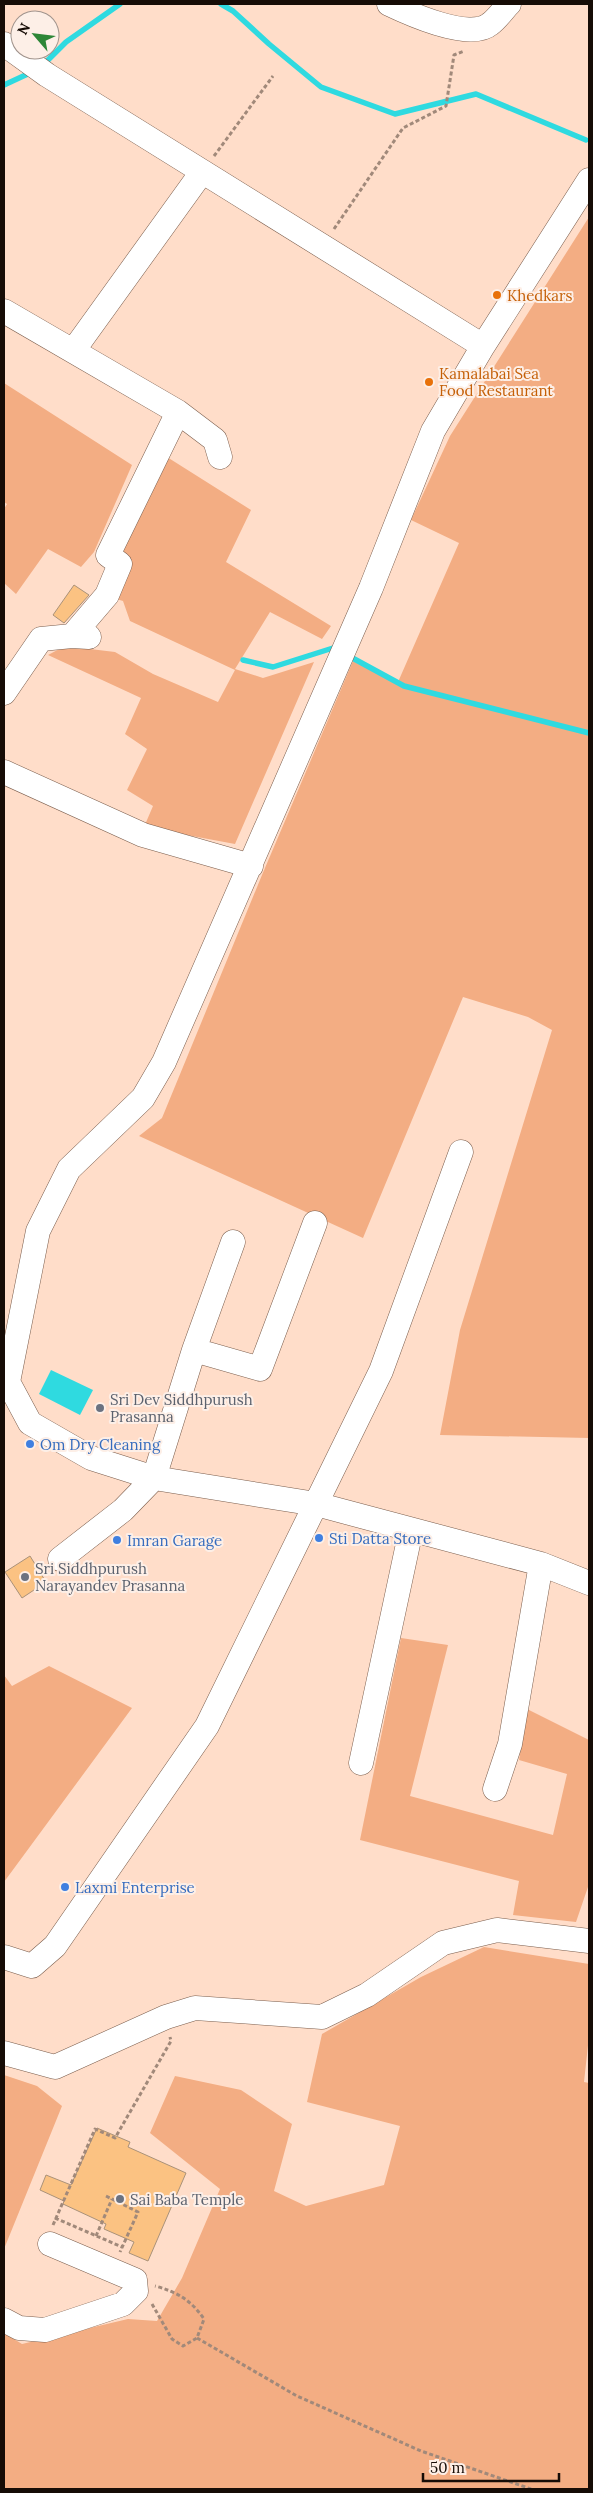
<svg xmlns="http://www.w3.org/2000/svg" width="593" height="2493" font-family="Lora,serif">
<rect width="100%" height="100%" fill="#ffddc9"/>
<!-- green -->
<path fill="#f3ad83" d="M589 217V1438L440 1435 460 1330 552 1030 528 1017 463 997 363 1238 139 1136 162 1118 262 875 353 661 398 682 459 543 411 520 450 436Z
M4 383 132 465 94 552 81 567 48 549 16 594 4 583V509L7 504 4 502Z
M167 457 251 510 226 562 331 626 322 639 270 612 235 669 263 678 314 662 235 844 144 827 153 806 127 790 147 749 125 734 141 698 48 655 65 646 115 652 153 674 218 702 235 670 130 621 123 601 113 598 119 554 151 495Z
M401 1638 448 1645 410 1796 553 1835 567 1774 519 1760 527 1709 589 1740V1884L576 1922 513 1915 519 1881 360 1840Z
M49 1666 132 1708 4 1882V1675L12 1686Z
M484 1947 589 1964V2036L584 2082 589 2083V2489H4V2333L22 2344 128 2319 157 2321 182 2278 220 2189 150 2133 175 2076 241 2090 292 2124 274 2191 306 2206 384 2185 400 2126 307 2102 322 2034 421 1977Z
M4 2075 37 2086 62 2106 4 2249Z"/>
<!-- water -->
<path fill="#2fdae0" d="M51 1370 93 1390 80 1415 39 1394Z"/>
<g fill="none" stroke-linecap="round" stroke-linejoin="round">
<!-- stream -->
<path stroke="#2fdae0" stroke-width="5.5" d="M221 4 233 11 269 44 321 87 395 114 476 94 586 140
M43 65 66 42 120 4
M4 85 32 72
M347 655 404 686 589 733
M243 660 273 667 333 648 337 650"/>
</g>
<!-- building -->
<path fill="#fbc282" stroke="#aa9279" d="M74 585 89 595 64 623 53 615Z
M30 1556 46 1582 22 1598 5 1572Z
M97 2128 130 2142 128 2147 186 2173 148 2261 129 2253 134 2242 104 2229 106 2224 63 2204 64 2201 40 2190 46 2175 71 2185Z"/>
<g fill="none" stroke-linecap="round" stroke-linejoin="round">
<!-- minor casing -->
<g stroke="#7b5e4d" stroke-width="25">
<path id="minor" d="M389 4C410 14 470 41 490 24 497 19 503 10 509 4
M4 44 47 75 483 346
M589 180 483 346 433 431 371 588 164 1062 143 1098 69 1169 38 1231 8 1382 30 1423 91 1458 154 1478 316 1504 541 1564 589 1583
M4 311 178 412 215 440 220 457
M73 351 202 172
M72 636 107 595 120 564 108 555 178 412
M4 693 41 639 72 636 89 637
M4 772 143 835 251 866
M194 1350 260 1369 315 1223
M60 1559 123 1510 154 1478 194 1350 233 1242
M361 1763 411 1530
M495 1789 510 1744 541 1564
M4 1957 32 1966 55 1946 207 1726 381 1371 461 1152
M4 2053 55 2067 166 2017 195 2008 322 2017 367 1995 443 1943 497 1930 589 1941
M4 2320 19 2328 45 2330 123 2304 136 2291 135 2280 50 2244"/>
</g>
<!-- path -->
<path stroke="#a1897a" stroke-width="3" stroke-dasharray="4 2.5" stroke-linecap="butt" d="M214 156 273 76
M334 229 403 128 446 106 454 55 464 51
M106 2196 138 2212 120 2252
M55 2218 122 2247
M53 2225 95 2129 115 2138 171 2041 170 2037
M96 2236 112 2199
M152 2304 172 2339 183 2346 197 2338 204 2319C191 2300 177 2292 155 2286
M197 2338 297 2396 421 2451 531 2489"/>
<!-- minor -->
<use href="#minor" stroke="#fff" stroke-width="24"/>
</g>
<!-- markers -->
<g fill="#e8710a" stroke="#fdefe7" stroke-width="2">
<circle cx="497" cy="295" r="5"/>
<circle cx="429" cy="382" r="5"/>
</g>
<g fill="#6b7280" stroke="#fdefe7" stroke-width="2">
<circle cx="100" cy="1408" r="5"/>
<circle cx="25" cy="1577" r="5"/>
<circle cx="120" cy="2199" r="5"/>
</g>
<g fill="#3f7fe0" stroke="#fdefe7" stroke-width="2">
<circle cx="30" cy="1444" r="5"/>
<circle cx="319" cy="1538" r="5"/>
<circle cx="117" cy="1540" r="5"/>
<circle cx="65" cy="1887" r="5"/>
</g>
<g text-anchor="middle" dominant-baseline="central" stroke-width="4" stroke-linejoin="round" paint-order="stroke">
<!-- food labels -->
<g font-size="15" fill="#c56008" stroke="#fdefe7" text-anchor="start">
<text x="507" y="295">Khedkars</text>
<text x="439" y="373">Kamalabai Sea<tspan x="439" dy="17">Food Restaurant</tspan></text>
</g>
<!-- worship labels -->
<g font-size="15" fill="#5b616d" stroke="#fdefe7" text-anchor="start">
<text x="110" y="1399">Sri Dev Siddhpurush<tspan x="110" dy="17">Prasanna</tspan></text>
<text x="35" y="1568">Sri Siddhpurush<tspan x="35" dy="17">Narayandev Prasanna</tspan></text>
<text x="130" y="2199">Sai Baba Temple</text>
</g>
<!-- shop labels -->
<g font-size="15" fill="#366cbe" stroke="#fdefe7" text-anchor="start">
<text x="40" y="1444">Om Dry Cleaning</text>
<text x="329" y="1538">Sti Datta Store</text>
<text x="127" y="1540">Imran Garage</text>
<text x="75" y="1887">Laxmi Enterprise</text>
</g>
</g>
<!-- border -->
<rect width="593" height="2493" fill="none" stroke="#160c06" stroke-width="10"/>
<!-- north arrow -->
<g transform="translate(35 35) rotate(298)"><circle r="24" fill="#fdefe7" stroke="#a1948d"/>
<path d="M0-4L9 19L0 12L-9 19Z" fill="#2d8637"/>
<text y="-8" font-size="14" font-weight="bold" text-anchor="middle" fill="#160c06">N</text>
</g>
<!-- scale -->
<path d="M423 2473v8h136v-8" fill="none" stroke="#160c06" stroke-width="2.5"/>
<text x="430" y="2473" font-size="15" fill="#160c06" stroke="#fdefe7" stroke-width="4" paint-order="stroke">50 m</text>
</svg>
